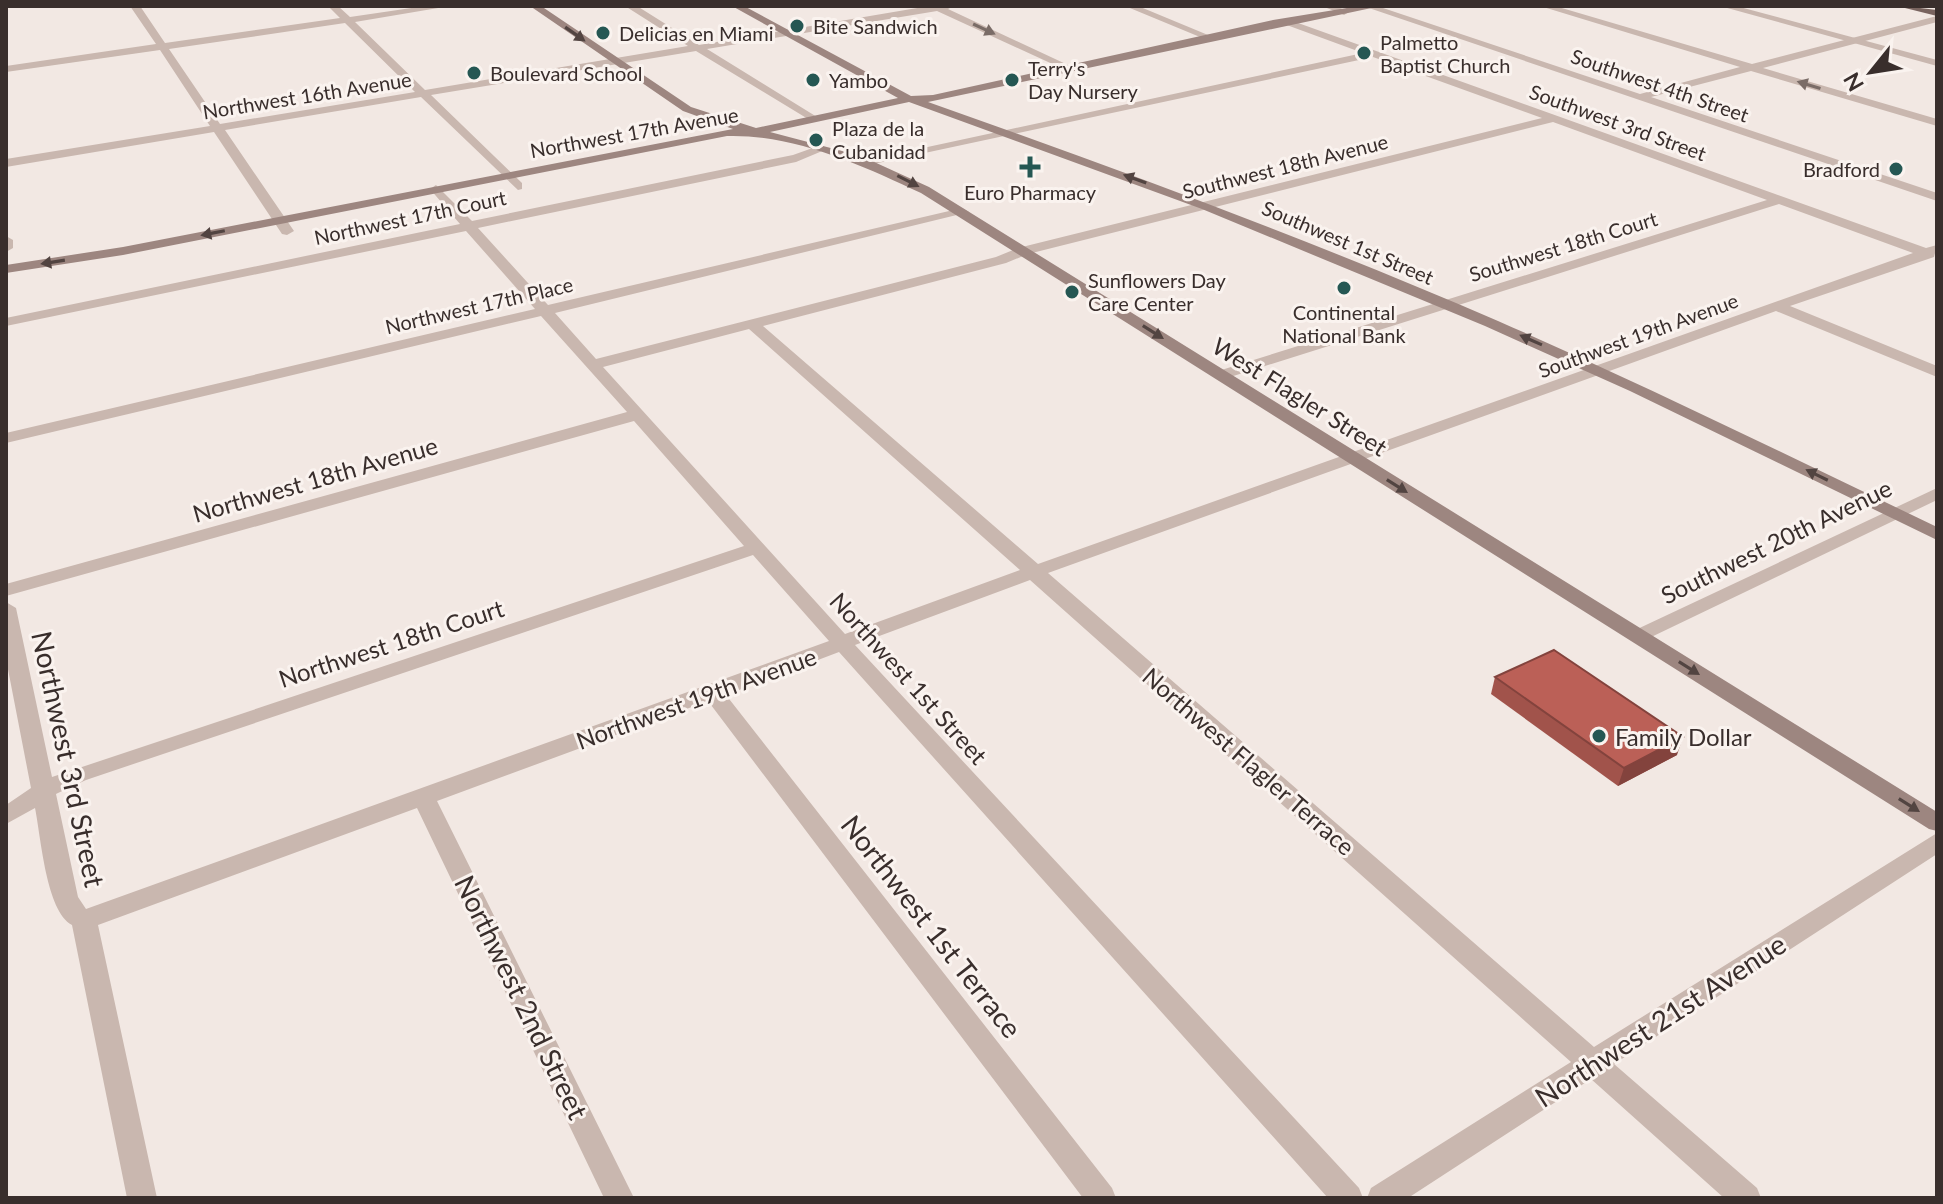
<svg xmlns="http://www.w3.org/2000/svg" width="1943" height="1204" font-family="Lato,sans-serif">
<rect width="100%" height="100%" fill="#f2e8e3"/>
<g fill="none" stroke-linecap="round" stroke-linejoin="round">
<!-- minor -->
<path fill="#c9b7af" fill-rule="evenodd" d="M130 6H140L165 43 340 18 328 6H338L350 17 425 6H450L355 22 425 90 688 46 625 6H637L699 45 929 6H954L948 9 1068 65 1059 67 937 11 707 49 817 117V121L813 122 696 51 431 95 522 183V189L518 190 421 97 225 130 294 231 287 235 282 234 214 132 6 167V159L210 126 160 50 6 72V66L156 44ZM345 23 415 92 220 124 169 49Z
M1125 6H1138L1208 35 1200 37Z
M1322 6H1336L1349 12 1344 15Z
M1377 6 1640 94 1740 67 1540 6H1555L1752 64 1937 16V22L1763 68 1937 119V126L1751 71 1651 97 1937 193V201L1366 7Z
M1287 19 1926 248 1937 245 1934 257 1790 306 1937 366V377L1776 311 1048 573 1594 1047 1937 833V854L1614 1064 1757 1188 1761 1198H1724L1591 1079 1408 1198H1367L1371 1188 1571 1062 1030 580 855 645 1359 1188 1363 1198H1328L839 652 726 695 1112 1188 1116 1198H1083L708 701 437 801 634 1198H604L417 808 98 925 157 1198H127L72 925C46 911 41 837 35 808L6 824V805L31 788 6 659V602L16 608 52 777 744 546 634 421 6 596V584L627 412 541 316 6 443V433L535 309 466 231 6 326V318L460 224 430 189 436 185 472 221 793 155 821 145 827 149 796 162 478 228 548 305 962 208 969 212 555 313 596 359 996 257 1018 248 1542 118 1373 57 864 166 858 162 1363 53 1284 24ZM1553 122 1767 200 1215 372V378H1227L1779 204 1913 253 1038 564 763 326 1006 263 1028 254ZM749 329 1020 570 845 634 603 367ZM753 555 829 641 86 909 78 897 56 794 58 793 86 780Z
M6 236 13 240V248L6 252Z
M1937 488V500L1645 640H1631L1628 636 1631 632Z"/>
<!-- tertiary -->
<path fill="#c9b7af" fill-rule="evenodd" d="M1720 6H1736L1937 60V66Z"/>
<!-- secondary -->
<path fill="#9d8680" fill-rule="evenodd" d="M530 6H541L691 107 756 128 898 98 732 6H744L911 96 933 95 1273 20 1359 6H1381L928 102C1120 170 1311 240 1498 321 1647 386 1791 457 1937 527V540L1630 391 1485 326 1202 209 909 102 770 132 861 156 929 187 1937 812V831L1929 829 921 193C861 165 794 134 727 136L123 255 6 273V265L123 247 733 129 683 111Z"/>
<!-- primary -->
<path fill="#79645f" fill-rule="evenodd" d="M1903 6 1937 10V16L1905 8Z"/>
</g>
<!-- wall -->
<path fill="#a1534b" d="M1495 677 1677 755 1618 786 1491 694Z"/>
<!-- shaded-wall -->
<path fill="#83433d" d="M1683 737 1677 755 1618 786 1624 768Z"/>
<!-- building -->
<path fill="#bb6057" stroke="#83433d" stroke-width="2" d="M1554 650 1683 737 1624 768 1495 677Z"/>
<!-- one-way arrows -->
<defs><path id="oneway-solid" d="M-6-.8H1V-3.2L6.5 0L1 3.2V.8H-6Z" transform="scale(2)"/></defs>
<g fill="#7a6c67">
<use href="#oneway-solid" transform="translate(984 29) rotate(25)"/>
<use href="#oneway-solid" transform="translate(1809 85) rotate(-163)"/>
</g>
<g fill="#524441">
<use href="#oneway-solid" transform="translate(575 34) rotate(35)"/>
<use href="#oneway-solid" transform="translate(1135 179) rotate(-160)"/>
<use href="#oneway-solid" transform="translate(908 181) rotate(27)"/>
<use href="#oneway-solid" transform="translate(213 233) rotate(169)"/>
<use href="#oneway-solid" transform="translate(53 262) rotate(171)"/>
<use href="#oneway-solid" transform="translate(1153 332) rotate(32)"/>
<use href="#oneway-solid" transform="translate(1531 340) rotate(-156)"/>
<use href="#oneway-solid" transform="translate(1817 475) rotate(-154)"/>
<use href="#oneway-solid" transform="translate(1397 486) rotate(32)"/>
<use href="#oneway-solid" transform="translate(1689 668) rotate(32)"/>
<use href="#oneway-solid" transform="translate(1909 805) rotate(32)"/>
</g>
<!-- markers -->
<g fill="#255753" stroke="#faf3ef" stroke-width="3">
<circle cx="797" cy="26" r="8"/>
<circle cx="603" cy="33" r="8"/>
<circle cx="1364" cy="53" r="8"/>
<circle cx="474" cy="73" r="8"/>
<circle cx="813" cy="80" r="8"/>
<circle cx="1012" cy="80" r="8"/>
<circle cx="816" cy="140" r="8"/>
<path d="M1026 155h8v8h8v8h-8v8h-8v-8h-8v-8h8z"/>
<circle cx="1896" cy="169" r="8"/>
<circle cx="1344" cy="288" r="8"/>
<circle cx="1072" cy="292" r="8"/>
<circle cx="1599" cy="736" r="8"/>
</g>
<g text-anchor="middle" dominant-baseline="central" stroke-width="6" stroke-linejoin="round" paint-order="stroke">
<!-- far-poi labels -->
<g font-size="20" fill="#392e2c" stroke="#faf3ef" text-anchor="start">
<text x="813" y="26">Bite Sandwich</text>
<text x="619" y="33">Delicias en Miami</text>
<text x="1380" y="42">Palmetto<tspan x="1380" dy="23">Baptist Church</tspan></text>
<text x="1028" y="68">Terry's<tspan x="1028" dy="23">Day Nursery</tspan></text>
<text x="490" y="73">Boulevard School</text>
<text x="829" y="80">Yambo</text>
<text x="832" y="128">Plaza de la<tspan x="832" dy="23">Cubanidad</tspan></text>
<text x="1880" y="169" text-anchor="end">Bradford</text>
<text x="1030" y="192" text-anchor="middle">Euro Pharmacy</text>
<text x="1088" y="280">Sunflowers Day<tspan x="1088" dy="23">Care Center</tspan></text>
<text x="1344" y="312" text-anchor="middle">Continental<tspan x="1344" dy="23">National Bank</tspan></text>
</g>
<!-- far-street labels -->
<g font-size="20" fill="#392e2c" stroke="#faf3ef">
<text transform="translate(1660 85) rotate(19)">Southwest 4th Street</text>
<text transform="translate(307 95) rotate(-9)">Northwest 16th Avenue</text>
<text transform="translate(1618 122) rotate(20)">Southwest 3rd Street</text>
<text transform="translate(634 132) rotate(-10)">Northwest 17th Avenue</text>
<text transform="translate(1285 166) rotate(-14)">Southwest 18th Avenue</text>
<text transform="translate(410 217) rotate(-12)">Northwest 17th Court</text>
<text transform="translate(1348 242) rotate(23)">Southwest 1st Street</text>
<text transform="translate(1563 246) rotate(-17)">Southwest 18th Court</text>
<text transform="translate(479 305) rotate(-13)">Northwest 17th Place</text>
<text transform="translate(1638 335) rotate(-20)">Southwest 19th Avenue</text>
</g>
<!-- street labels -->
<g font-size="24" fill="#392e2c" stroke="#faf3ef">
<text transform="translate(1300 396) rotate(32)">West Flagler Street</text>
<text transform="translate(315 479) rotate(-16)">Northwest 18th Avenue</text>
<text transform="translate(1776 541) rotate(-26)">Southwest 20th Avenue</text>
<text transform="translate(391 643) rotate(-18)">Northwest 18th Court</text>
<text transform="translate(909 678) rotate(48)">Northwest 1st Street</text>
<text transform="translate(696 698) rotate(-20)">Northwest 19th Avenue</text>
<text transform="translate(1249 761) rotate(41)">Northwest Flagler Terrace</text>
</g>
<!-- poi labels -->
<g font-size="24" fill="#392e2c" stroke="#faf3ef" text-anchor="start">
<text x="1615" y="736">Family Dollar</text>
</g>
<!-- near-street labels -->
<g font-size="28" fill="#392e2c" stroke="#faf3ef">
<text transform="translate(69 759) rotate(78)">Northwest 3rd Street</text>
<text transform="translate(932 926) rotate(52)">Northwest 1st Terrace</text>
<text transform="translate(522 997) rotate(64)">Northwest 2nd Street</text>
<text transform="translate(1660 1020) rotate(-33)">Northwest 21st Avenue</text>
</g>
</g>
<!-- border -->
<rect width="1943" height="1204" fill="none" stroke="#392e2c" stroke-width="16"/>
<!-- north arrow -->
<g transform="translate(1871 72) rotate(240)" stroke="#faf3ef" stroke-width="6" paint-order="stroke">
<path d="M0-6L14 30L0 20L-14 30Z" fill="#392e2c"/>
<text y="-12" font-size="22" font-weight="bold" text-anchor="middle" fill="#392e2c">N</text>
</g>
</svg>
